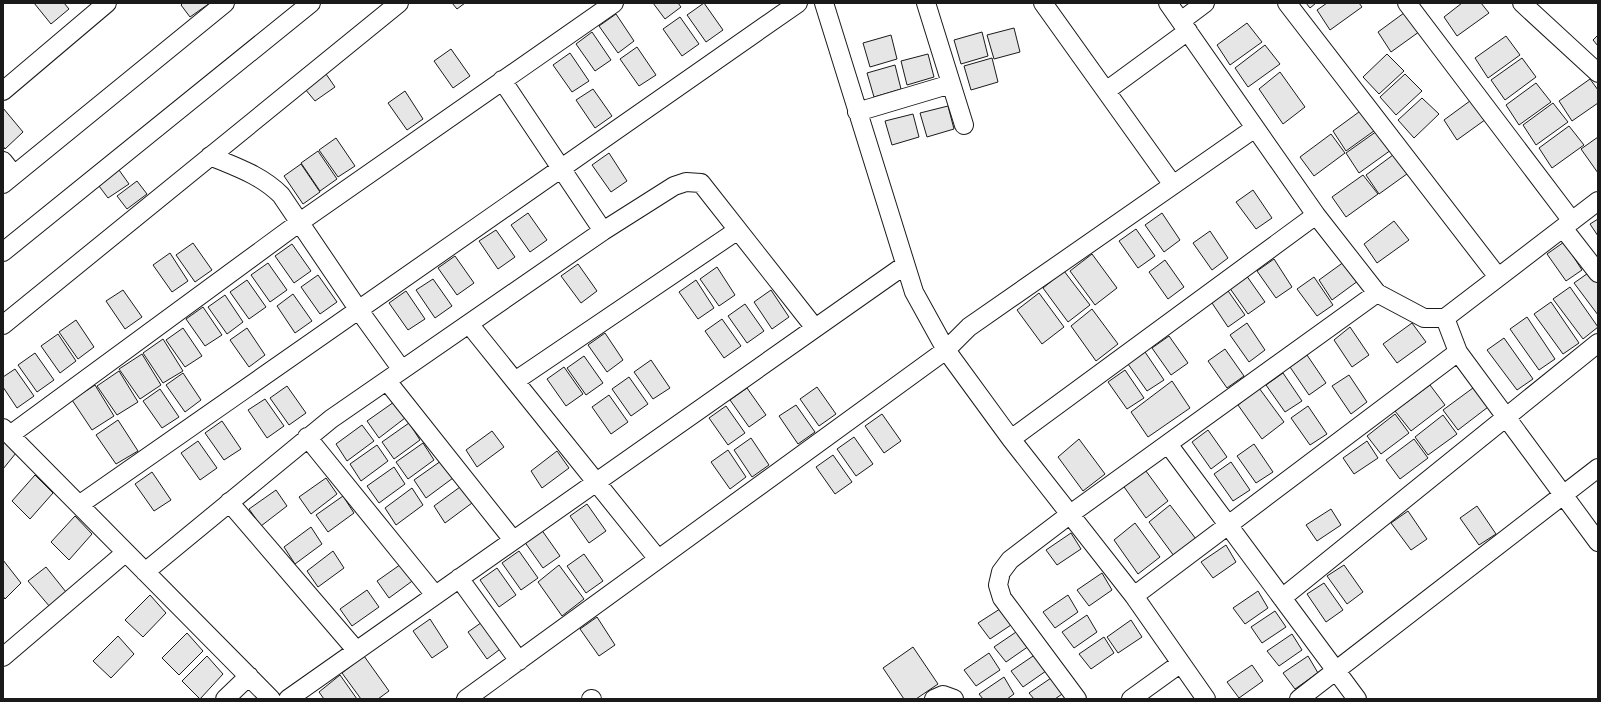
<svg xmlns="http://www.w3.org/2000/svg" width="1601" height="702" font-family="'Golos Text',sans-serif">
<rect width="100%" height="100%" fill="#fff"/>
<!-- building -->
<path fill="#e6e6e6" stroke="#1a1a1a" d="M34 3H64L69 9 51 24Z
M183 3H210L190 17 181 5Z
M452 3H465L457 9Z
M653 3H678L681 7 665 19Z
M704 3 723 30 706 42 687 15Z
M1306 3H1316L1310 8Z
M1327 3H1359L1362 7 1330 30 1317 10Z
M1462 3H1481L1489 13 1457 36 1444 17Z
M1408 10 1423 29 1391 52 1378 32Z
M616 14 634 41 618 53 599 26Z
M680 17 699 44 682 56 663 29Z
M1247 23 1262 42 1230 65 1217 45Z
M1014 28 1020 52 994 59 987 35Z
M592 32 611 60 595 71 576 44Z
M982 32 988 56 961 64 954 40Z
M891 35 897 59 870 67 863 43Z
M1598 35V46L1593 40Z
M1506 36 1520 55 1488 78 1475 58Z
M1265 45 1280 64 1248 87 1235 68Z
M637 47 656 75 639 86 620 59Z
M451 49 470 76 453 88 434 61Z
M570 53 589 81 572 92 553 65Z
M928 54 934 77 907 85 901 61Z
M1387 54 1404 71 1379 94 1363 77Z
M992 58 998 82 971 90 964 66Z
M1522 58 1536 77 1505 100 1491 80Z
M895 65 901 89 874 97 867 73Z
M1280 72 1305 107 1283 124 1259 89Z
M326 74 335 87 315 101 305 89Z
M1405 74 1422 91 1396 115 1380 97Z
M1590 79 1598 90V103L1572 121 1559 101Z
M1536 83 1551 102 1519 125 1506 105Z
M593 89 612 116 595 128 576 100Z
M405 91 423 119 407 130 388 103Z
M1422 98 1439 114 1414 138 1398 120Z
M1474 98 1489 117 1457 140 1444 120Z
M1553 103 1568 122 1536 145 1523 125Z
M948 106 954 129 927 137 920 113Z
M3 108 23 132 5 149 3 146Z
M1363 109 1378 128 1346 151 1333 131Z
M913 114 919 137 892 145 885 121Z
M1569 126 1584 145 1552 168 1539 148Z
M1377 131 1391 150 1359 173 1346 153Z
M1331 134 1345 153 1314 176 1300 157Z
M1598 137V173L1581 149Z
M336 138 355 166 338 177 319 150Z
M318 151 337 179 320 191 301 163Z
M1397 152 1411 171 1379 194 1366 175Z
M609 153 627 181 611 192 592 165Z
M301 164 320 192 303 204 284 176Z
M119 170 129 184 108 198 99 186Z
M1363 175 1378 194 1346 217 1332 197Z
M137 181 147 194 127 209 117 196Z
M1253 190 1272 218 1256 229 1236 202Z
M528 213 547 240 530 252 511 225Z
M1162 213 1180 240 1164 252 1145 225Z
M1598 219V236L1590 224Z
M1394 221 1409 240 1377 263 1364 244Z
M1136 229 1155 256 1138 268 1119 241Z
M496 230 515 257 498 269 479 241Z
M1210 231 1228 258 1212 270 1193 243Z
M1564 242 1582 270 1566 281 1547 254Z
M193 243 212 270 195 282 176 255Z
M292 244 311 271 294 283 275 256Z
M170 253 188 281 172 292 153 265Z
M1092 254 1117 288 1095 305 1070 271Z
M455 256 474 283 457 295 438 268Z
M1274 259 1292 287 1276 298 1257 271Z
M1348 259 1362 278 1332 300 1319 280Z
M1165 260 1184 287 1168 299 1149 272Z
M268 263 287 290 270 302 251 275Z
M578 264 597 291 581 303 561 276Z
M717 267 735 295 719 306 700 279Z
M1064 271 1090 305 1068 322 1043 288Z
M1591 271 1598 281V315L1574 283Z
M318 275 337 302 320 314 301 287Z
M1246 275 1265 302 1248 314 1229 287Z
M1314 277 1333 305 1317 316 1297 289Z
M433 279 452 306 435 318 416 290Z
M247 280 266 307 249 319 230 292Z
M696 280 714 308 698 319 679 292Z
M1570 287 1598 327 1583 339 1553 299Z
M1226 288 1245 315 1228 327 1210 300Z
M123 290 142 317 125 329 106 301Z
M771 290 789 317 772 329 754 302Z
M406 291 425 319 408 330 389 303Z
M1039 293 1064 327 1042 344 1017 310Z
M293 294 312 321 295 333 277 306Z
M225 295 243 322 227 334 208 307Z
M1551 302 1579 343 1563 354 1534 314Z
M745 304 764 331 747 343 728 316Z
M203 307 222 335 205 346 186 319Z
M1092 309 1118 344 1096 361 1071 326Z
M1527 317 1555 359 1539 370 1510 329Z
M722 319 741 346 724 358 705 331Z
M76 320 94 347 78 359 59 332Z
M1247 323 1265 350 1249 362 1230 335Z
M1412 323 1426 342 1397 363 1383 344Z
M1350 327 1369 355 1352 367 1334 340Z
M183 328 202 356 185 367 166 340Z
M247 328 265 355 249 367 230 340Z
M605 333 623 360 607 372 588 345Z
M58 334 76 361 60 373 41 346Z
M1169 336 1188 363 1171 375 1152 348Z
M1504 338 1533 379 1517 390 1487 350Z
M163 339 183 371 163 383 143 353Z
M1225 349 1244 376 1227 388 1208 361Z
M1145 352 1164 380 1147 391 1128 364Z
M35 353 54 380 37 392 18 365Z
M142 354 161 385 140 399 119 369Z
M1307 355 1326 383 1309 395 1290 367Z
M584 356 603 383 586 395 567 368Z
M651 360 670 388 653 399 634 372Z
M564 367 583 394 566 406 547 379Z
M15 369 34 396 17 408 3 387V377Z
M1125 370 1144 398 1127 409 1108 382Z
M119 371 138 402 117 415 97 386Z
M183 373 201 400 185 412 166 385Z
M1283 373 1302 401 1285 412 1266 385Z
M1349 375 1367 402 1351 414 1332 386Z
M629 377 648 404 631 416 612 389Z
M1172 381 1190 408 1148 437 1131 412Z
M95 385 114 416 92 430 72 400Z
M1430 385 1445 405 1411 431 1395 411Z
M1477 385 1492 404 1458 430 1443 410Z
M287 386 306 413 289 425 270 398Z
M817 387 836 414 819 426 800 399Z
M747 388 766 415 749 427 730 400Z
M1259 388 1284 422 1262 439 1238 405Z
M160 389 179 417 162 428 143 401Z
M609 395 628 422 611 434 592 407Z
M265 399 284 426 267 438 248 410Z
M394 402 405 418 379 438 367 421Z
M796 405 815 432 798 444 779 416Z
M726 406 745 433 728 445 709 418Z
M1308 406 1327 434 1310 445 1291 418Z
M882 414 901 441 884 453 865 426Z
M1395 414 1409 433 1381 454 1367 436Z
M1443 415 1457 434 1428 455 1415 437Z
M118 420 138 451 116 464 96 435Z
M222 421 241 449 224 460 205 433Z
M409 423 420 440 394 459 382 442Z
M362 425 374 441 347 461 336 444Z
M1208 430 1227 457 1211 469 1192 442Z
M492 431 504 447 477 467 466 450Z
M854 437 873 464 856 476 837 449Z
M751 438 769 465 752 477 734 450Z
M3 439 16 453 3 469Z
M1079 439 1105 474 1083 491 1058 457Z
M1414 439 1428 458 1400 479 1386 460Z
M198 441 217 468 200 480 181 453Z
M1367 441 1378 458 1354 474 1343 458Z
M423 443 434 460 408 479 396 462Z
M1254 444 1273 472 1256 483 1237 456Z
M377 445 388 461 361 481 350 464Z
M728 450 746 477 730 489 711 462Z
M557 451 569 468 542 488 531 471Z
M833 455 852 482 835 494 816 467Z
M441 461 453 478 426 498 414 480Z
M1231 462 1250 490 1233 501 1214 474Z
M394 467 405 484 379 503 367 486Z
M1143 467 1168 501 1146 518 1122 484Z
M152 472 171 500 154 511 135 484Z
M35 475 53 493 30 519 12 501Z
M326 478 337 494 311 514 299 497Z
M460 487 472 503 445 523 434 506Z
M412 488 423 505 396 525 385 508Z
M276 490 287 506 261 526 249 509Z
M343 496 354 513 328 532 316 515Z
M587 504 606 531 589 543 570 516Z
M1170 505 1196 539 1174 556 1149 522Z
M1477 506 1496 534 1479 545 1460 518Z
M1331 509 1341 525 1317 541 1306 525Z
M1408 511 1427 539 1411 550 1391 523Z
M75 516 92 534 69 560 51 542Z
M1135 523 1160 557 1138 574 1114 540Z
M311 527 322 544 295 564 284 547Z
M541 529 560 556 543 568 524 541Z
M1071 533 1081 549 1057 565 1046 550Z
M1226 545 1236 562 1213 578 1201 562Z
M333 551 344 568 318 587 307 571Z
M519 551 538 578 521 590 502 563Z
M584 554 603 581 586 593 567 566Z
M3 560 21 583 5 599 3 596Z
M404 562 415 579 389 598 377 581Z
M559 565 584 599 562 616 538 582Z
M1344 565 1363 592 1347 604 1327 576Z
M46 567 66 592 50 607 28 581Z
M497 568 516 595 499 607 480 580Z
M1102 573 1112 590 1089 606 1077 590Z
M1324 583 1343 610 1326 622 1307 594Z
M367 590 379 607 352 626 340 609Z
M1258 591 1268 608 1245 624 1233 608Z
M150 595 166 613 143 637 125 620Z
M1068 595 1078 612 1055 628 1043 612Z
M1003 607 1014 623 990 639 978 623Z
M1275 611 1286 627 1262 643 1251 627Z
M1087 615 1097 632 1074 648 1062 632Z
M597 617 615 645 599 656 580 629Z
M430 619 448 647 432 658 413 631Z
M485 620 503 647 487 659 468 632Z
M1131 620 1142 637 1118 653 1107 637Z
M1019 630 1029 646 1006 662 994 647Z
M187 633 203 651 179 675 162 658Z
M1292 634 1302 650 1279 666 1267 651Z
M118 636 134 654 111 678 93 661Z
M1104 637 1114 653 1091 669 1079 654Z
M913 647 938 684 916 699H904L883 668Z
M989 653 1000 670 976 686 964 670Z
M1036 654 1046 671 1023 687 1011 671Z
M207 656 223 674 200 699 182 681Z
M364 656 389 691 378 699H361L342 673Z
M1308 656 1318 673 1295 689 1283 673Z
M1252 665 1263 681 1239 698 1227 682Z
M340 675 357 699H324L319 692Z
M1054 676 1065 692 1055 699H1034L1029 693Z
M1004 677 1014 694 1007 699H983L979 694Z"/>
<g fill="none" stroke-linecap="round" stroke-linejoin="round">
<!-- minor casing -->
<g stroke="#1a1a1a" stroke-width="20">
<path id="minor" d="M824 3 914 292 946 350 1011 439 1134 596 1206 699
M926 3 964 125
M1043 3 1173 185
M1168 3 1316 215 1377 293 1424 318H1445L1598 201
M1287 3 1498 277
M1407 3 1572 221
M1522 3 1598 73
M1181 21 1205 3
M502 80 603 231
M3 91 107 3
M1106 91 1188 31
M857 112 951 84
M210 156C236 167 261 175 281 195L358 309 402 370
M3 161 14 175
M3 184 225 3
M1563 228 1598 273
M3 252 311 3
M1445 318 1458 352 1598 542
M469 324 658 559
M3 325 399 3
M387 381 513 540
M515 381 738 230
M3 428 271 699
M10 435 300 222 614 3
M307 437 435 595
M1011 439 1316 215
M1168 444 1357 699
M229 502 356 650
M79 505 798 3
M145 572 331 419 603 231 674 186 686 182 701 183 815 328
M459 578 519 661
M1134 596 1458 352
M1282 598 1598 343
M3 657 125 553
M225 699 249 676
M288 699 905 265
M466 699 946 350 969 327 1255 128
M591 699H592
M934 699 943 695 954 699
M1077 699 1002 598 998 585 1001 572 1010 560 1069 515 1377 293
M1131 699 1181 663
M1299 699 1598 468"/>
</g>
<!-- minor -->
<use href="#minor" stroke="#fff" stroke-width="18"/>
</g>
<!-- border -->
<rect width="1601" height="702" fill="none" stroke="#1a1a1a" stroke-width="8"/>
</svg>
